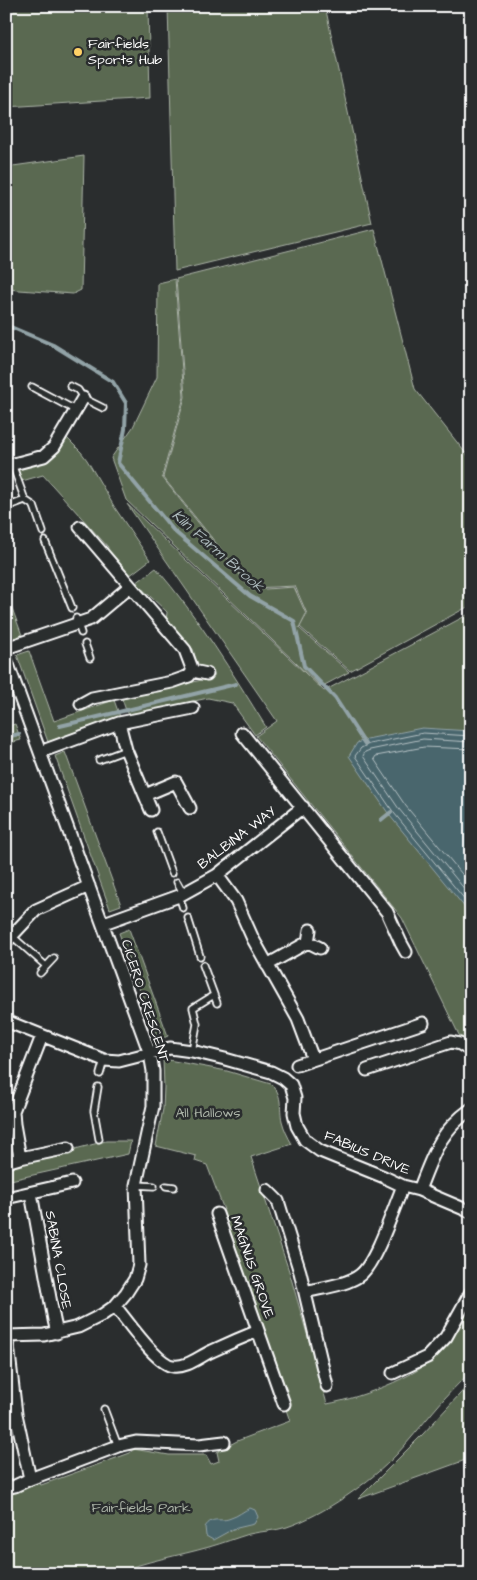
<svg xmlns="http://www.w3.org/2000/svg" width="477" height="1580" font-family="'Architects Daughter',sans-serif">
<rect width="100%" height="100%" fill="#2a2d2e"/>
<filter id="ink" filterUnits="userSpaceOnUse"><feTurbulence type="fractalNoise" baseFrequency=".02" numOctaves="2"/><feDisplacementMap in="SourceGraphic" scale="10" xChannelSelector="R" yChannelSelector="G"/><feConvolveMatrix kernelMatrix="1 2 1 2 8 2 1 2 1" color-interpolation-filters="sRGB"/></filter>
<g filter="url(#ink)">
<!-- green -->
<path fill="#5a6951" stroke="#acb4a8" d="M6 6H148L150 98 6 107Z
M168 6H325L372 223 175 271Z
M84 156 81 290 73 294 6 289V167Z
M374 229 415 389 471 460V605L350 671 300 627 307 614 295 586 252 588 163 477 185 397 176 279Z
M175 279 184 397 162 477 252 590 294 587 306 614 299 628 349 672 321 687 126 500 111 458 133 427 157 377 158 283Z
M67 438 81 452 87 460 115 508 150 560 129 576 107 552 108 547 43 475 22 481 18 469C39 464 58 461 67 438Z
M127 504 324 691 471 613V1045L459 1035 402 918 256 736 277 721Z
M156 568C198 617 232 672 266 727L255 735 232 703 208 698 128 716 122 699 210 678 212 671 197 665 193 649 166 622 167 612 136 583Z
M6 592 23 638 12 642 6 625Z
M29 651 54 721 114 700 120 717 48 742 17 655Z
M15 724 21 740 6 744V727Z
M65 752 121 905 110 909 55 756Z
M129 929 168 1036 158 1040 119 933Z
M163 1059 227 1071 271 1084C283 1094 279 1107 282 1121 284 1129 288 1137 292 1144L251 1157 289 1271 327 1404C361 1398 430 1373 449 1343 456 1332 460 1319 466 1308L471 1306V1372C443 1396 422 1427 397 1454 371 1482 323 1515 287 1527 275 1531 262 1531 249 1534 236 1538 223 1543 209 1547 178 1556 144 1561 114 1574H6V1495L37 1482 41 1485 130 1453 133 1449 169 1455H206L211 1464 219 1461 217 1452 237 1441 290 1421 217 1214 224 1210 207 1165 195 1161 196 1156 156 1146 163 1109 164 1087Z
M106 1141H131L128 1154 6 1181V1167Z
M471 1382V1458L358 1499 423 1434Z"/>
<!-- water -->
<path fill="#49666d" stroke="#92a3a7" d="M422 728 471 731V915L390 816 349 756 357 743 367 739Z
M250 1508 255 1510 258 1517 254 1524 233 1529 213 1540 206 1536 205 1527C213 1515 220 1523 231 1518 238 1516 243 1511 250 1508Z"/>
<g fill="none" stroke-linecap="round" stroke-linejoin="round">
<!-- shore -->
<path stroke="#b6c2c5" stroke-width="1" d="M471 736 423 733 369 744 361 748 355 756 394 813 471 907
M471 742 423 739 370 750 365 752 363 756 399 809 471 897
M471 749 424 747 376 756 374 759 405 805 471 885"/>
<!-- stream -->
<path stroke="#92a3a7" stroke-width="4" d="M6 325 53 345 113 382 126 403 125 429 118 463 174 531 250 596 294 621 304 666 335 698 365 744
M60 726 236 684
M6 737 19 734
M381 820 391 812
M467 923 471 920"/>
<!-- service casing -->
<g stroke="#fff" stroke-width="9">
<path id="service" d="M70 386 78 390 83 398 103 408
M32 387 75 410
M12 464 25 500 34 506 43 532
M6 507 25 500
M45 541 72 608
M76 618 81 633
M85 644 90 658
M99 760 126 750
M157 832 172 873
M177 882 183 893
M179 896 183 908
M188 918 200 956
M12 936 46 966
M203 965 217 1003
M40 973 54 958
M192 1051 197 1024 193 1008 214 995
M100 1074 104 1060
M98 1087 94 1111 99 1139
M136 1185 154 1186
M166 1186 174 1187
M104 1409 118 1446"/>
</g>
<!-- minor casing -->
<g stroke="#fff" stroke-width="15">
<path id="minor" d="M6 466 44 456 54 447 83 398
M80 527 185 650 193 671 189 676 172 682 92 698 81 704
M6 648 91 619 129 587
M6 659 150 1054 153 1071V1106L136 1185 139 1265 135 1279 126 1293 115 1306 102 1315 78 1327 44 1335 6 1336
M193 671 207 674
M119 723 126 750 151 810
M242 733 387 912 401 943 406 952
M40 752 119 723 193 708
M145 795 176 782 190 808
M217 875 236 901 253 939 298 1019 313 1059
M104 923 179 896 217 875 303 807
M310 930 308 942 320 948
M6 942 36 910 89 886
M267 965 308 942
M6 1021 104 1060 119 1061 170 1048 192 1051 225 1059 271 1072 283 1078 291 1085 295 1098 294 1113 297 1126 305 1140 320 1151 384 1177 403 1186 419 1190 471 1212
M297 1065 423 1023
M367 1070 451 1042 460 1044 471 1051
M20 1158 14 1124 13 1111 42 1036
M6 1162 20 1158 68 1148
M267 1190 278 1201 300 1272 327 1386
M419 1190C433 1155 439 1132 471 1109
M31 1193 54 1320 57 1333
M6 1198 72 1183
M217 1214 284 1404
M305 1292C320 1288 348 1285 360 1275 376 1263 394 1207 403 1186
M115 1306C126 1319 157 1365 173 1366 187 1368 200 1356 212 1351 227 1344 243 1337 258 1331
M393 1373 427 1357 446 1337 471 1292
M16 1414 30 1479 118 1446 136 1442 199 1445 224 1442
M6 1416 16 1414 7 1336
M6 1488 15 1486 30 1479"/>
</g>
<!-- service -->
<use href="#service" stroke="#2a2d2e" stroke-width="5.5"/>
<!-- minor -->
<use href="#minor" stroke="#2a2d2e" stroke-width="11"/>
</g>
</g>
<!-- markers -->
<circle fill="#ffd166" stroke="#2a2d2e" stroke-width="2" cx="78" cy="52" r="5"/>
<g text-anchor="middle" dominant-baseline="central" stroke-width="5" stroke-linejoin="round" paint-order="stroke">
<!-- poi labels -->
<g font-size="14" fill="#fff" stroke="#2a2d2e" text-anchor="start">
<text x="88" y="44">Fairfields<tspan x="88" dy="16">Sports Hub</tspan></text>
</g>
<!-- street labels -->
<g font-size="14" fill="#fff" stroke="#2a2d2e">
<text transform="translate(237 838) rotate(-37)">BALBINA WAY</text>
<text transform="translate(145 1001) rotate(72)">CICERO CRESCENT</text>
<text transform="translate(367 1153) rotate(23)">FABIUS DRIVE</text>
<text transform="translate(58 1260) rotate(80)">SABINA CLOSE</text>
<text transform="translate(252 1267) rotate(71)">MAGNUS GROVE</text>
</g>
<!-- park labels -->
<g font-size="14" fill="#acb4a8" stroke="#2a2d2e">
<text x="208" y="1113">All Hallows</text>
<text x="141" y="1508">Fairfields Park</text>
</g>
<!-- water labels -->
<g font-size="15" font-style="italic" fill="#adbabd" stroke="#2a2d2e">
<text transform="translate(218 551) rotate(41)">Kiln Farm Brook</text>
</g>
</g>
<!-- margin -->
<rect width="477" height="1580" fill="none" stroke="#2a2d2e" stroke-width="25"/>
<rect x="12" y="12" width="452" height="1555" fill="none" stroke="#fff" stroke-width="2" filter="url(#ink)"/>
</svg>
